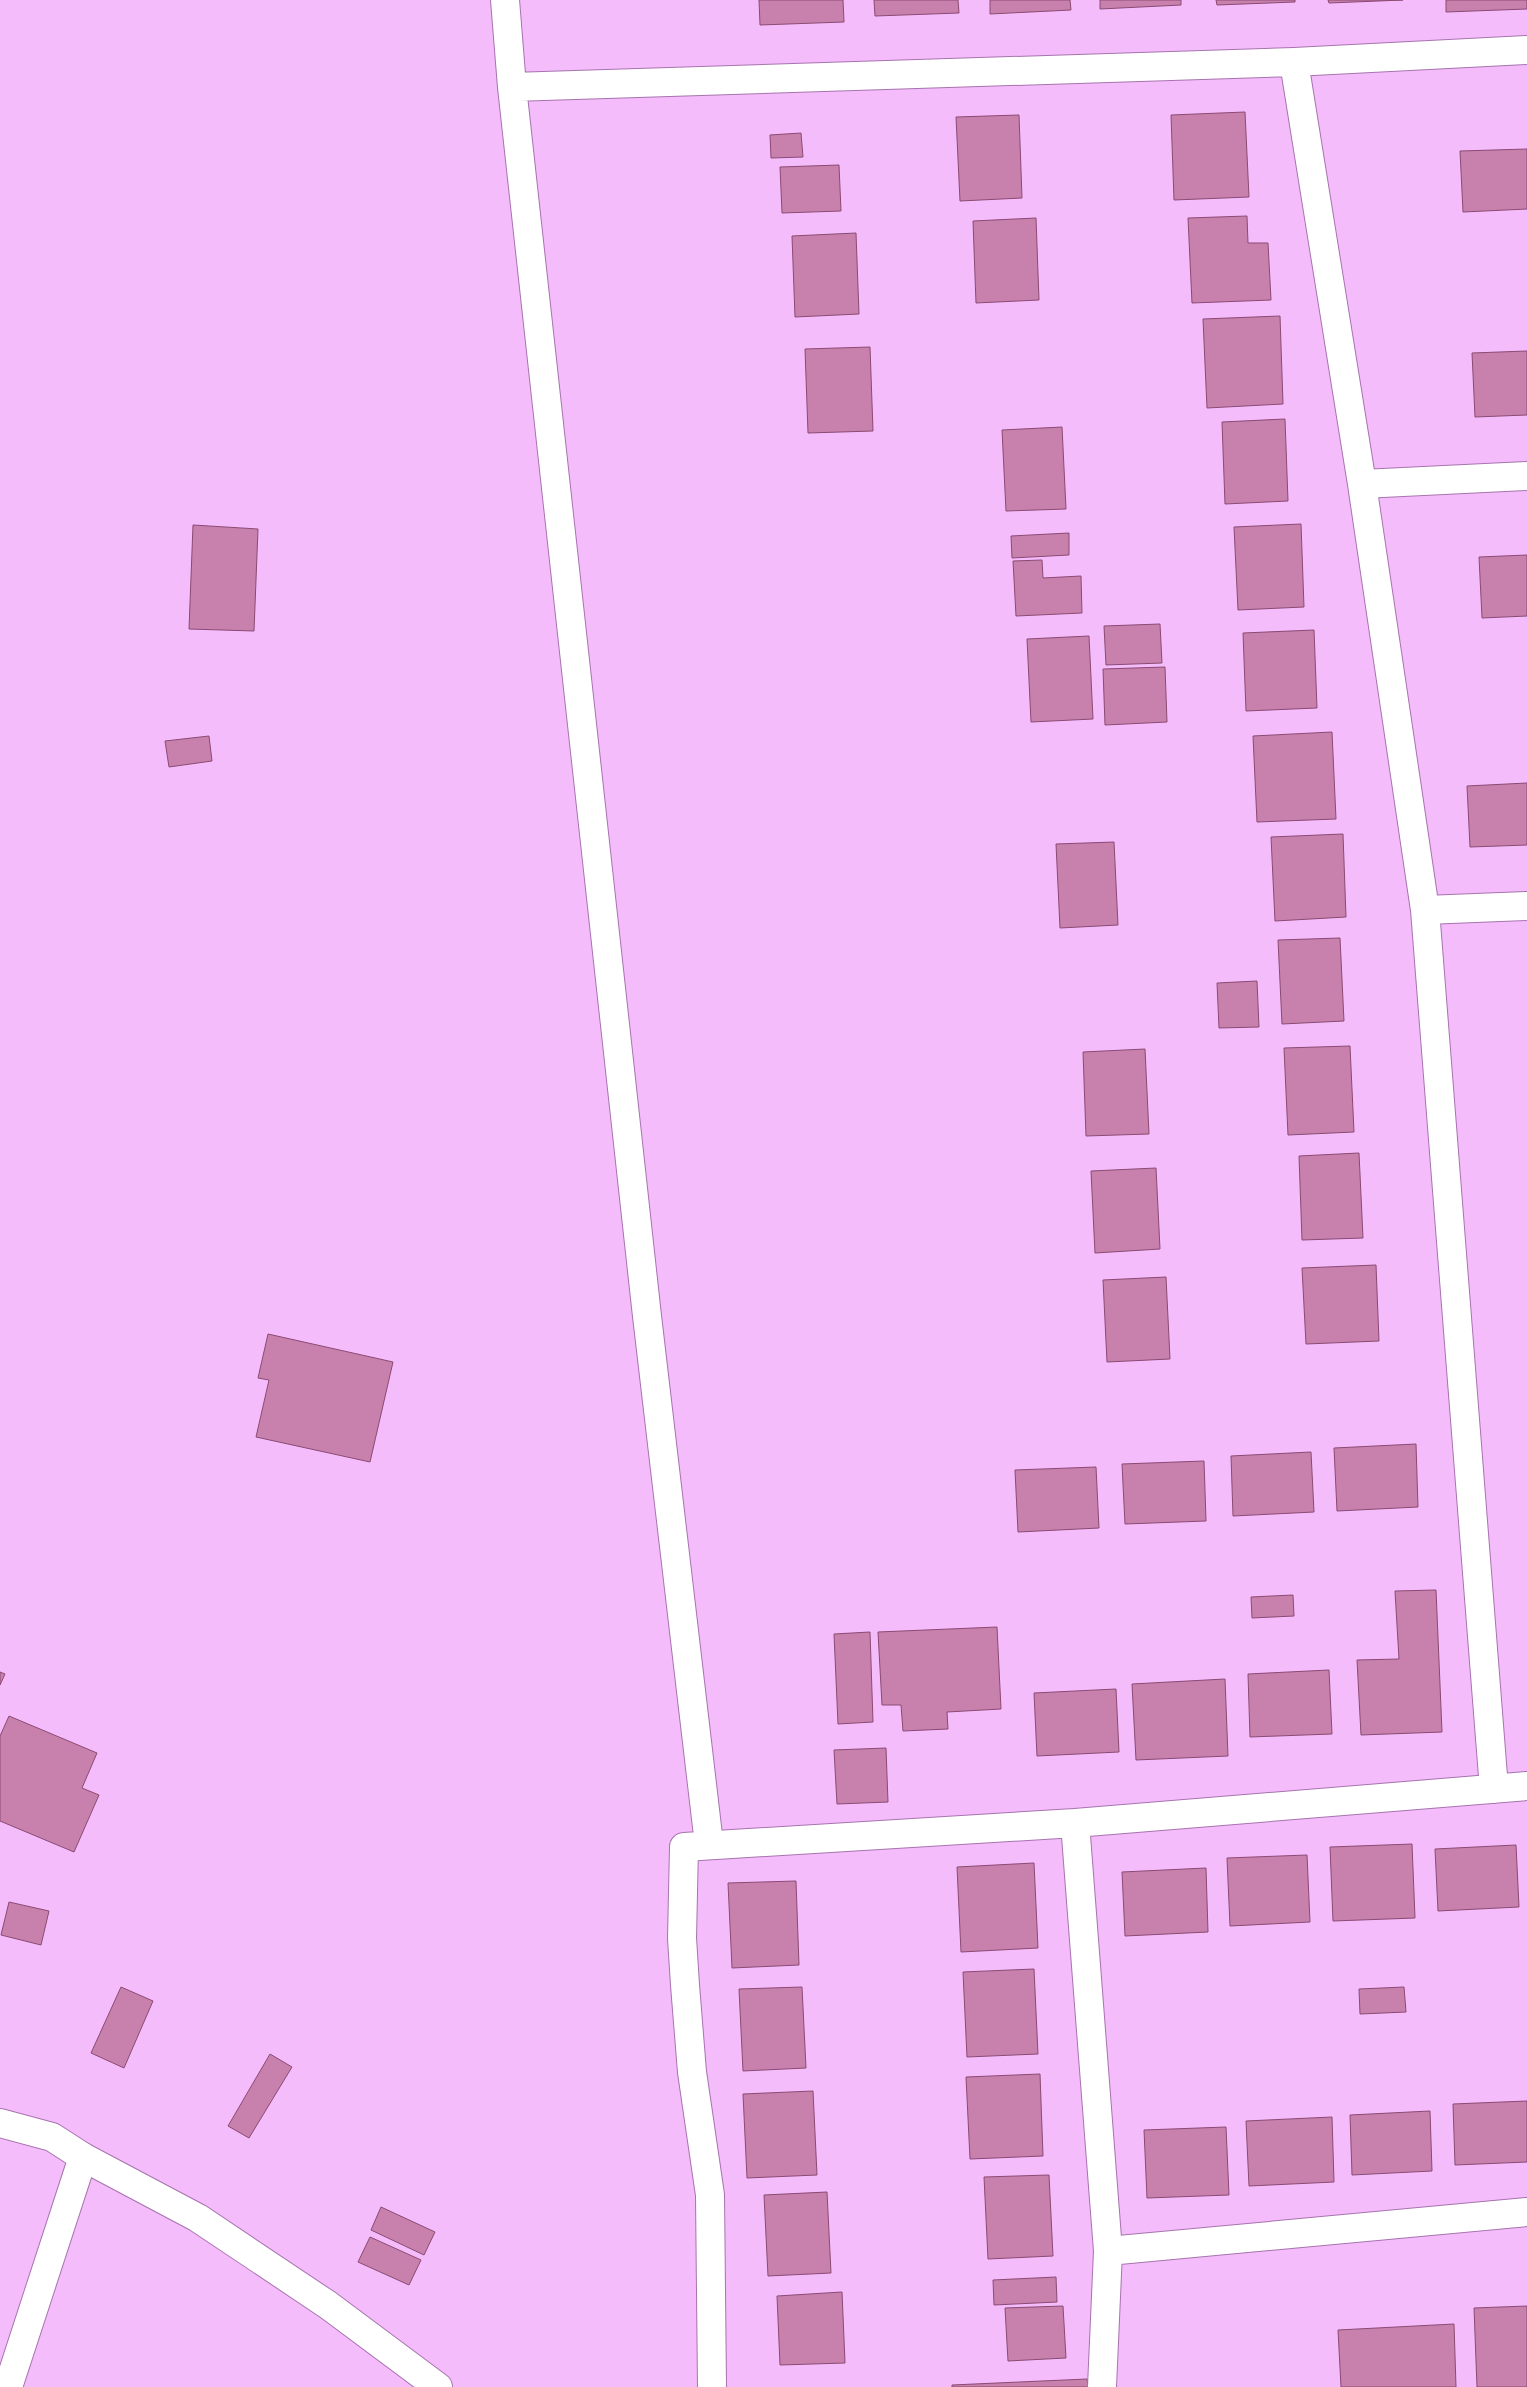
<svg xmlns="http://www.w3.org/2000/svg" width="1527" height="2387" font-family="Montserrat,sans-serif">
<rect width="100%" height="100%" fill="#f4bcfb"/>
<!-- building -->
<path fill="#c881ad" stroke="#8b4a74" d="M759 0H843L844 22 760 25Z
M874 0H958L959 13 875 16Z
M990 0H1070L1071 10 990 14Z
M1100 0H1181V5L1100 9Z
M1216 0H1295V2L1217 5Z
M1328 0H1403L1329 3Z
M1446 0H1527V9L1446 12Z
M1245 112 1249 197 1174 200 1171 115Z
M1019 115 1022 198 960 201 956 117Z
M801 133 803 157 771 158 770 135Z
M1527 149V209L1463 212 1460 151Z
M839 165 841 211 782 213 780 167Z
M1247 216 1248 243H1268L1271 300 1192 303 1188 218Z
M1036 218 1039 300 976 303 973 221Z
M856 233 859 314 795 317 792 236Z
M1280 316 1283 404 1207 408 1203 319Z
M870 347 873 431 808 433 805 349Z
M1527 351V415L1475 417 1472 353Z
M1285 419 1288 501 1225 504 1222 422Z
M1062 427 1066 509 1006 511 1002 430Z
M1301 524 1304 607 1238 610 1234 527Z
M193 525 258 529 254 631 189 629Z
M1069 533V555L1012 558 1011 536Z
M1527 555V616L1482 618 1479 557Z
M1042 560 1043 578 1081 576 1082 613 1016 616 1013 561Z
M1160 624 1162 663 1106 665 1104 626Z
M1314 630 1317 708 1246 711 1243 633Z
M1089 636 1093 719 1031 722 1027 639Z
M1165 667 1167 722 1105 725 1103 669Z
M1332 732 1336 819 1257 822 1253 736Z
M209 736 212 761 169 767 165 741Z
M1527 783V845L1470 847 1467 786Z
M1343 834 1346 917 1275 921 1271 837Z
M1114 842 1118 925 1060 928 1056 844Z
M1340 938 1344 1021 1282 1024 1278 940Z
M1257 981 1259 1027 1219 1028 1217 983Z
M1350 1046 1354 1132 1288 1135 1284 1048Z
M1145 1049 1149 1134 1086 1136 1083 1052Z
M1359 1153 1363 1238 1302 1240 1299 1156Z
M1156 1168 1160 1249 1095 1253 1091 1171Z
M1376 1265 1379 1341 1306 1344 1302 1268Z
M1166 1277 1170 1359 1107 1362 1103 1280Z
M268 1334 393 1362 370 1462 256 1437 269 1380 258 1378Z
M1416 1444 1418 1507 1337 1511 1334 1448Z
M1311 1452 1314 1512 1233 1516 1231 1456Z
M1204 1461 1206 1521 1125 1524 1122 1464Z
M1096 1467 1099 1528 1018 1532 1015 1470Z
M1436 1590 1442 1732 1361 1735 1357 1660 1399 1659 1395 1591Z
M1293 1595 1294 1616 1252 1618 1251 1597Z
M997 1627 1001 1709 947 1712 948 1729 903 1731 901 1705H882L878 1632Z
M870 1632 873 1722 838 1724 834 1634Z
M1329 1670 1332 1734 1250 1737 1248 1674Z
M0 1672 5 1674 0 1685Z
M1225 1679 1228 1756 1136 1760 1132 1684Z
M1116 1689 1119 1752 1037 1756 1034 1693Z
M9 1716 97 1753 82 1788 99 1795 74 1852 0 1821V1736Z
M886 1748 888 1802 837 1804 834 1750Z
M1412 1844 1415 1918 1333 1921 1330 1847Z
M1516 1845 1519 1907 1438 1911 1435 1849Z
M1307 1855 1310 1922 1230 1926 1227 1858Z
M1034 1863 1038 1948 961 1952 957 1867Z
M1206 1868 1208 1932 1125 1936 1122 1872Z
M796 1881 799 1965 732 1968 728 1883Z
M9 1902 49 1911 41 1945 1 1935Z
M1034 1969 1038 2054 967 2057 963 1972Z
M121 1987 153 2001 124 2068 91 2053Z
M802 1987 806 2068 743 2071 739 1989Z
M1404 1987 1406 2012 1360 2014 1359 1989Z
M270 2054 292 2067 249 2138 228 2126Z
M1040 2074 1043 2156 970 2159 966 2077Z
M813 2091 817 2175 747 2178 743 2094Z
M1527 2101V2162L1455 2165 1453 2104Z
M1430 2111 1432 2171 1352 2175 1350 2115Z
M1332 2117 1334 2182 1249 2186 1246 2121Z
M1226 2127 1229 2195 1147 2198 1144 2130Z
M1049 2175 1053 2256 988 2259 984 2177Z
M827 2192 831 2273 768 2276 764 2195Z
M381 2207 435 2232 424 2255 371 2230Z
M370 2237 421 2260 409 2285 358 2262Z
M1056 2277 1057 2302 994 2305 993 2280Z
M842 2292 845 2363 780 2365 777 2296Z
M1063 2306 1066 2358 1008 2361 1005 2308Z
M1527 2306V2387H1477L1474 2308Z
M1454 2324 1456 2387H1341L1338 2330Z
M1087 2379 1088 2387H952V2385Z"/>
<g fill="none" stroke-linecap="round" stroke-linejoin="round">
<!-- street casing -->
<g stroke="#a774ae" stroke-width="30">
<path id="street" d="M505 0 512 87 647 1316 709 1844
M1294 62 1362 484 1425 910 1494 1789
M512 87 1294 62 1527 50
M1362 484 1527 476
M1425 910 1527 906
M1075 1823 1108 2251 1102 2387
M1108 2251 1527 2212
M8 2387 83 2157
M712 2387 710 2195 692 2072 685 1985 682 1938 684 1847 1075 1823 1527 1786"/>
</g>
<!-- secondary casing -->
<g stroke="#a774ae" stroke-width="30">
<path id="secondary" d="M0 2123 52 2137 83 2157 198 2218 328 2305 438 2387"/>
</g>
<!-- street -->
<use href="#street" stroke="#fff" stroke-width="28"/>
<!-- secondary -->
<use href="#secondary" stroke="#fff" stroke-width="28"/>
</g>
</svg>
